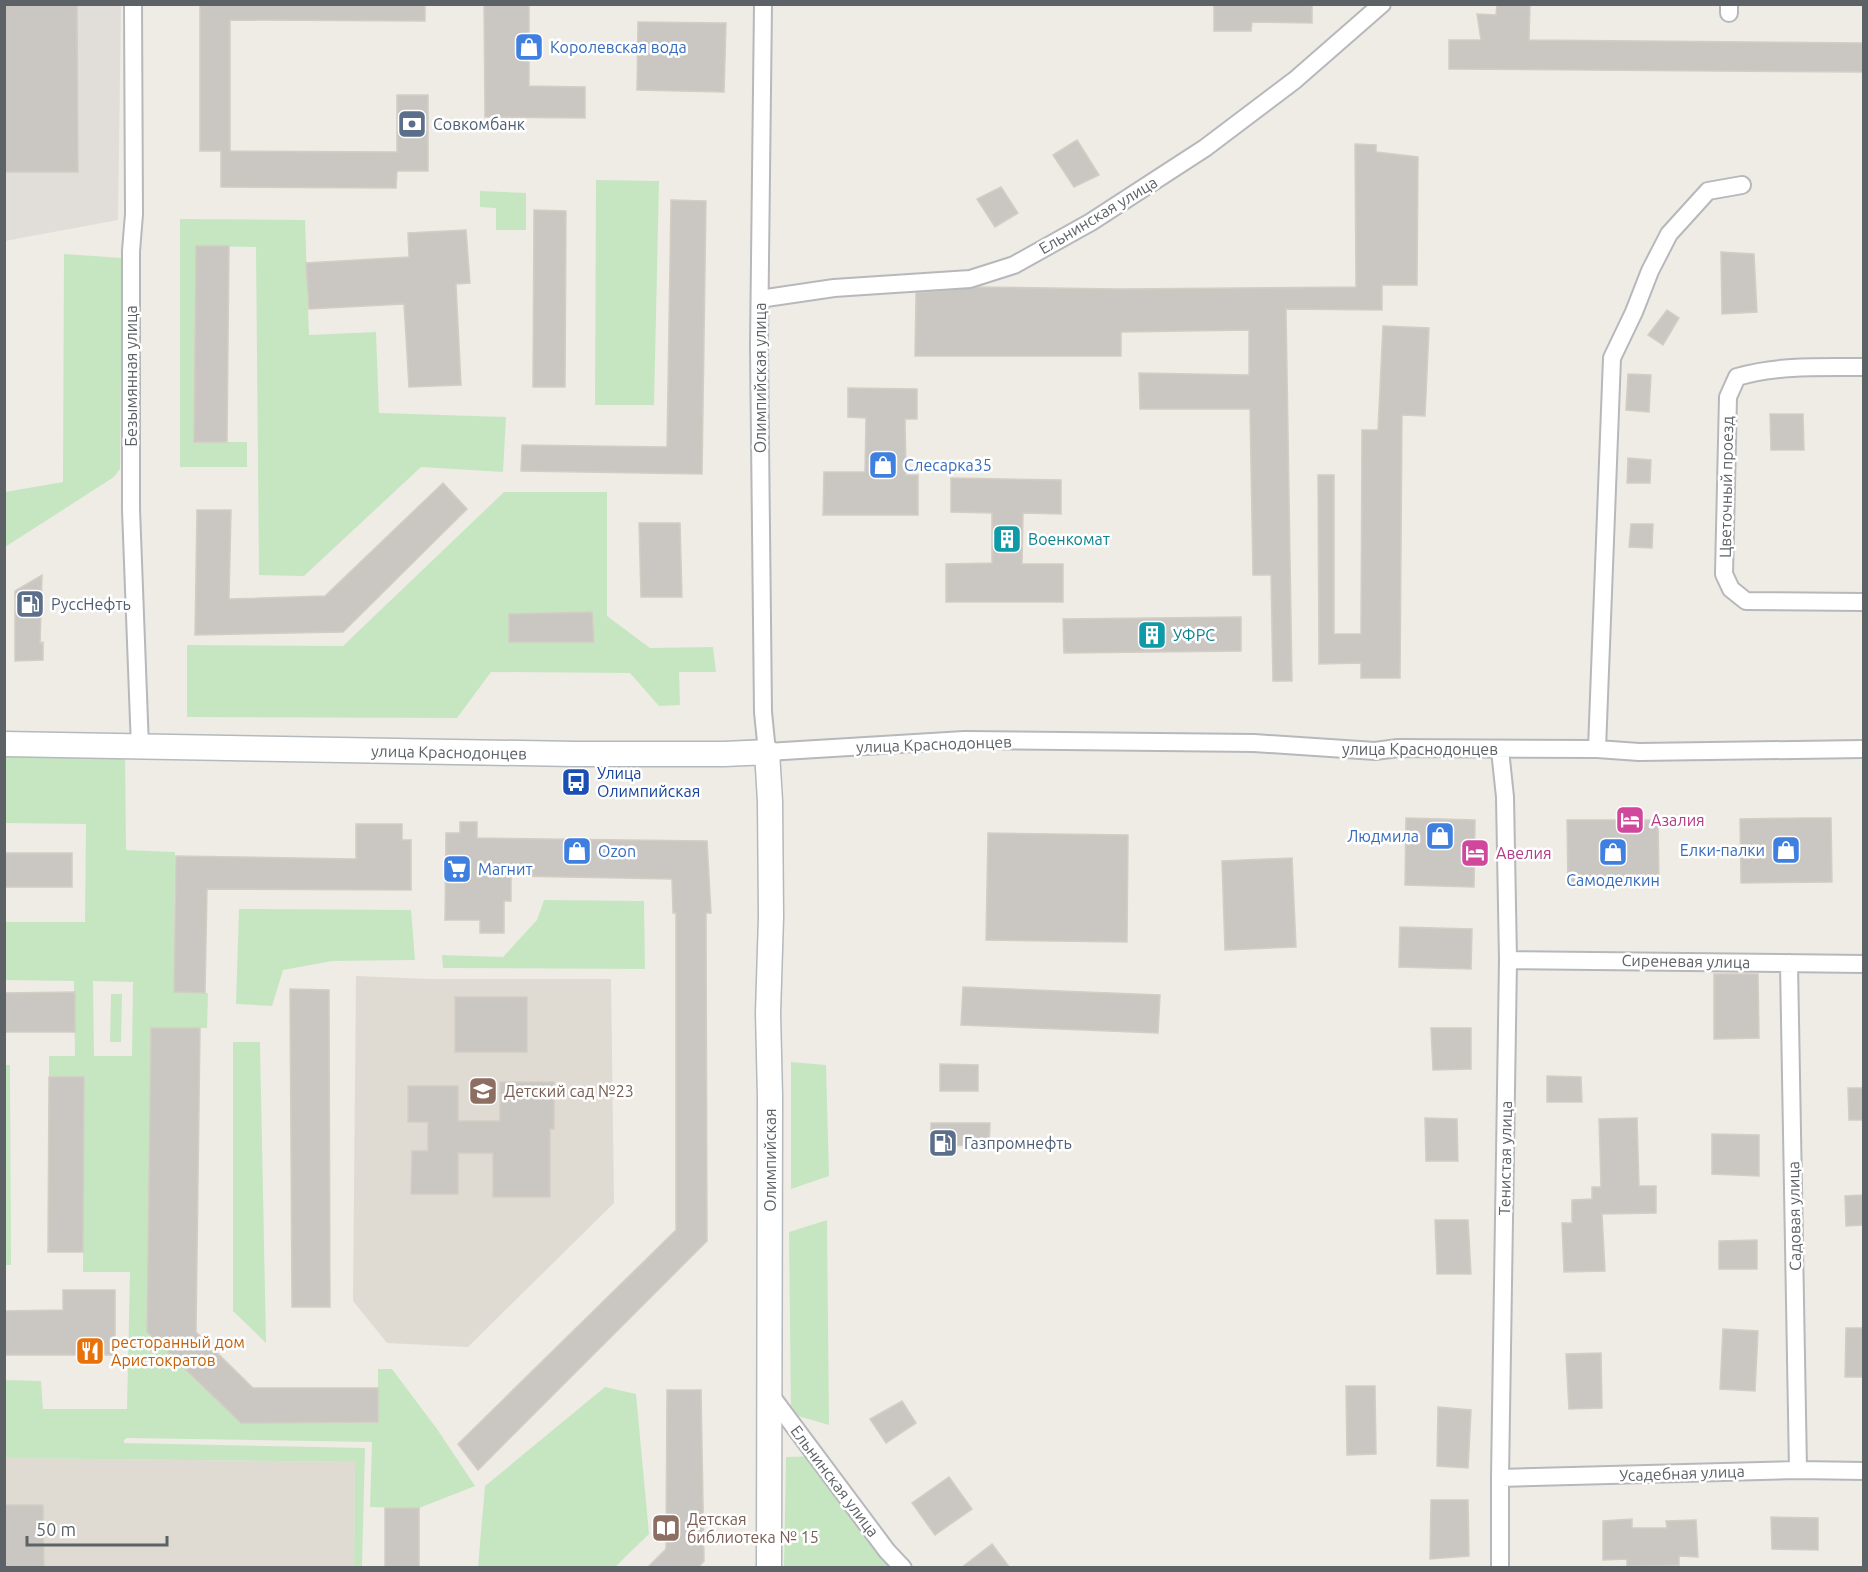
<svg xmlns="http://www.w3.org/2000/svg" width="1868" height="1572" font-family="Ubuntu,sans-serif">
<rect width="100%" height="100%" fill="#efece5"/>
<!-- industrial -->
<path fill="#e1deda" d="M5 5H121L118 220 5 241Z"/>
<!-- education -->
<path fill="#dfdbd3" d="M356 976 428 979H611L614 1203 468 1347 387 1343 353 1301Z
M5 1458 355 1462 354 1567 5 1568Z"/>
<!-- green -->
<path fill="#c6e6c2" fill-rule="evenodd" d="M596 180 659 181 654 405H595Z
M480 191 526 193V230H496V208L480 207Z
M180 219 305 220 309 335 376 332 379 413 506 417 503 472 421 467 304 576 259 575 256 247 196 246 227 442H247V467H180Z
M64 254 122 258 120 469 114 477 5 547V492L63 482Z
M504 492H607V616L650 648 713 647 716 672H679L680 705 659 706 630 673 491 672 457 718 187 717V645L343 646Z
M5 752 125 753 126 850 175 852 174 992 208 993 207 1028H151L147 1332 241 1423 378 1422V1369H392L437 1429 475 1486 419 1508 370 1507 372 1442 127 1438 124 1440V1443L365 1448 362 1567H354L355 1462 5 1458V1380L41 1381 43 1409H127L130 1272H83L84 1077H49V1056H75L74 981 5 980V922H85L86 824 5 823ZM93 981 133 982 132 1056H94Z
M544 900 644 901 645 969 443 968 442 955 503 957 537 920Z
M239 909 411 910 415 960 332 961 283 970 272 1006 236 1004Z
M111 994H122L121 1042H110Z
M233 1042H260L266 1343 233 1311Z
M791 1062 826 1065 829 1176 791 1189Z
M5 1065H10L11 1265H4Z
M827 1220 829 1425 791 1414 789 1232Z
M605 1387 636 1394 649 1534 615 1567H478L485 1486Z
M819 1456 902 1568H784L786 1457Z"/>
<!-- building -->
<path fill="#cac7c2" stroke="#d4cdc4" stroke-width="1.5" d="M4 4H77L78 172H4Z
M200 4H425V21L230 20V151L397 152V95H428V171H397L396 188 221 187V151H200Z
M484 4H529V86L585 87V118L485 117Z
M1214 4H1312V23L1252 22 1251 31H1214Z
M1497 4H1530L1529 40 1863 43V72L1449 69V40H1481L1477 14 1496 15Z
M638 22 726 23 724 92 637 90Z
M1077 140 1099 175 1074 187 1053 155Z
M1355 144 1376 145V152L1418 157 1417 285H1382V310L1286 309 1292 681H1273L1271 575H1253L1250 409H1140L1139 373 1249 375V330L1121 332V356H915L916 293 978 287 1120 289 1356 287Z
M1001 187 1018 213 995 227 977 199Z
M671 200 706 201 702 474 521 471 522 445 667 447Z
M534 210 566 211 565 387H533Z
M466 230 470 283 456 284 461 385 409 387 404 304 309 309 306 263 409 257 408 233Z
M196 246H229L227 442H194Z
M1721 252 1754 254 1757 312 1722 314Z
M1667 310 1679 318 1663 345 1648 335Z
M1383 326 1429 328 1425 416 1402 415 1400 678H1361V663L1319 664 1318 475H1334V634H1361L1362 430H1378Z
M1628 374 1651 375 1649 412 1626 410Z
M848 388 917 389V419H905L906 475H918V515H823L824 472H865L866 418 848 417Z
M1770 414H1803L1804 450H1771Z
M1628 458 1651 460 1650 483H1627Z
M951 478 1061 480V514L1023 513 1022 564H1063V602H946V564L992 563V513L951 512Z
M443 483 467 509 343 632 195 635 197 510H231L229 599 325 596Z
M639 523H680L682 597H641Z
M1631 524H1653L1652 548 1629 547Z
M42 575 40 643 43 642V660L15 661V591Z
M592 612 594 642H509V614Z
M1241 617V651L1064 653 1063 619Z
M1406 818 1475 820 1474 887 1405 885Z
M1803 818H1831L1832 882 1741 883 1740 819Z
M1567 820H1658L1659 883 1568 884Z
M460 822H477V838L707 841 711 913H706L707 1241 478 1470 458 1444 676 1230V913H673L672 879 511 876V901H504V933H480V920H445L446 833H460Z
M356 824H402V840H411V890L207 889 205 993 174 992 176 856 356 859Z
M988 833 1128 835 1127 942 986 940Z
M4 853H72V887H4Z
M1292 858 1296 947 1225 950 1222 861Z
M1400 927 1472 929 1471 969 1399 967Z
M1714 974H1758L1759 1038 1714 1039Z
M963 987 1160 995 1158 1033 961 1025Z
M290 989 329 990 330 1307H292Z
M75 992V1032H4V993Z
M455 997H527V1052H455Z
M151 1028H200L196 1332 253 1388H378V1422L241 1423 147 1332Z
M1431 1028H1471V1069L1433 1070Z
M940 1064 978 1065V1091H940Z
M1547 1076 1581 1077 1582 1102H1547Z
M49 1077H84L83 1252H48Z
M500 1082H554V1129H550V1197H493V1153H458V1194H411L412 1151H428V1122H408V1086H458V1121H500Z
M1848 1088H1863V1120H1849Z
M1425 1118 1457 1119 1458 1161H1426Z
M1637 1118 1639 1186H1656V1213L1602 1214 1605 1271 1564 1272 1562 1223H1572V1200L1592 1199V1187H1601L1599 1119Z
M931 1123H990L989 1146 931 1145Z
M1712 1134 1759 1135V1176L1712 1174Z
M1863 1195V1225L1846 1226 1845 1196Z
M1435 1220H1468L1471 1274H1437Z
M1757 1240V1269H1719V1241Z
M63 1290H115V1355H4V1311L63 1310Z
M1846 1328H1863V1377H1845Z
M1723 1329 1758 1331 1755 1391 1720 1389Z
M1601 1353 1602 1408 1569 1409 1566 1354Z
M1346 1386H1375L1376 1454 1347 1455Z
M667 1390H701L704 1561 698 1568H647L666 1549Z
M902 1401 916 1423 886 1443 870 1419Z
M1438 1407 1471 1410 1468 1468 1437 1466Z
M949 1477 972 1509 935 1535 912 1503Z
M1431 1500H1468L1469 1556 1430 1559Z
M4 1505H43L44 1568H4Z
M385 1508H419V1568H385Z
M1771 1517 1818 1518V1550L1772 1549Z
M1632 1519V1528H1667L1666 1521 1696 1520 1698 1557 1679 1556V1565L1627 1566V1559L1603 1560V1521Z
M992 1544 1010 1568H961Z"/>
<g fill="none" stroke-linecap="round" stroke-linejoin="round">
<!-- street casing -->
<g stroke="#b6b8bc" stroke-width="20">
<path id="street" d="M133 4 134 214 131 251V509L140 748
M763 4 759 346 763 712 767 752 964 740 1254 743 1375 751 1398 748 1597 749 1639 752 1864 749
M1729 4V13
M760 299 834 288 970 279 1014 265 1091 222 1205 148 1295 80 1382 4
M1864 367C1821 367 1778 365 1737 377L1728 397 1724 574 1731 589 1746 601 1864 602
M1597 749 1612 358 1634 312 1650 271 1669 234 1708 191 1742 185
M1500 750 1505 797 1508 960 1500 1478V1568
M1508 960 1864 964
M1789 963 1798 1470
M769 1393 887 1551 903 1568
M1500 1478 1798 1470 1864 1471"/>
</g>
<!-- secondary casing -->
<g stroke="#b4b9bd" stroke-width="27">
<path id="secondary" d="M4 744 574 754H724L767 752 770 801 771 917 768 1013 770 1097 769 1568"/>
</g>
<!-- street -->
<use href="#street" stroke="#fff" stroke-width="16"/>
<!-- secondary -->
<use href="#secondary" stroke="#fff" stroke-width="24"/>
</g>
<!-- icons -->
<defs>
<g id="shop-square" transform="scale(1.5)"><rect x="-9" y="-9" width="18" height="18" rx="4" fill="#3f7fe0" stroke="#fff"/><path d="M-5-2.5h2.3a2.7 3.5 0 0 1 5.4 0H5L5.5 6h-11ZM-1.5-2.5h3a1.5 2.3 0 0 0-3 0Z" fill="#fff"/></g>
<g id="bank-square" transform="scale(1.5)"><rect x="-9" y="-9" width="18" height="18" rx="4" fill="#5c6f8a" stroke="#fff"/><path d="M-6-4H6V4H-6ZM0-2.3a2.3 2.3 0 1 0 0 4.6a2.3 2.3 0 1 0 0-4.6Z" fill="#fff"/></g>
<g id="building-square" transform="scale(1.5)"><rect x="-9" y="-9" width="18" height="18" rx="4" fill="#0f9aa8" stroke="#fff"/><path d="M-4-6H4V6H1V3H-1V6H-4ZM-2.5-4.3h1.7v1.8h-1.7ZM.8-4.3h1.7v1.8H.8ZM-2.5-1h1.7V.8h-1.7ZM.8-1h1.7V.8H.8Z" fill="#fff"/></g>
<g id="fuel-square" transform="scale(1.5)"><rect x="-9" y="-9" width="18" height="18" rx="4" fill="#5c6f8a" stroke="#fff"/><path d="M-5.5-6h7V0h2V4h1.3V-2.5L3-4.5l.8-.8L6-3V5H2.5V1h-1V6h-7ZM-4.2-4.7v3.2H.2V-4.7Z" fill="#fff"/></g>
<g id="bus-square" transform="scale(1.5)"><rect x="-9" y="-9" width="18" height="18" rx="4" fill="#1a4fb4" stroke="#fff"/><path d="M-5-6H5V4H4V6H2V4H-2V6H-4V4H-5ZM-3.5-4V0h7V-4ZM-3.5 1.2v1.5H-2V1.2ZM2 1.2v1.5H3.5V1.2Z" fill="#fff"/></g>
<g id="hotel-square" transform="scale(1.5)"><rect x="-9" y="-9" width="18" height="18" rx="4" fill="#d1479c" stroke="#fff"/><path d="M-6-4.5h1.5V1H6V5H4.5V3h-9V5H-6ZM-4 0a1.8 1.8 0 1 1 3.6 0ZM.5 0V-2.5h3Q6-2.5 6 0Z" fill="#fff"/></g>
<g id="supermarket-square" transform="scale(1.5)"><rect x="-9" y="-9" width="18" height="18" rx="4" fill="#3f7fe0" stroke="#fff"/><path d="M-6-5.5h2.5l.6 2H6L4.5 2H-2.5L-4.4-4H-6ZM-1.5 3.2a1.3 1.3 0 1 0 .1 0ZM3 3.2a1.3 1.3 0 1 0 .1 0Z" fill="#fff"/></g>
<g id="school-square" transform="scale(1.5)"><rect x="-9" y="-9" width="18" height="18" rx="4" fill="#8d6e63" stroke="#fff"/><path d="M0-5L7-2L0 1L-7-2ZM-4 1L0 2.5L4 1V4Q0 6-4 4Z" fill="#fff"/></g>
<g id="restaurant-square" transform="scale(1.5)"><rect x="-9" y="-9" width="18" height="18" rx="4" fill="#e8710a" stroke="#fff"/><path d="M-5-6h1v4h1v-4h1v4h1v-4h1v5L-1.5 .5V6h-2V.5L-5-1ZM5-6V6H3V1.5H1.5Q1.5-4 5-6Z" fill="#fff"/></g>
<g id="library-square" transform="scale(1.5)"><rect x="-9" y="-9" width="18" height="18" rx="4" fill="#8d6e63" stroke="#fff"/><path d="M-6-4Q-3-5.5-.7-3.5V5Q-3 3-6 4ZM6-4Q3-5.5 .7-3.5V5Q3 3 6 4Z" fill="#fff"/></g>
</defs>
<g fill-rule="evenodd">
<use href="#shop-square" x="529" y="47"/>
<use href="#bank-square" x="412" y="124"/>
<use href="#shop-square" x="883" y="465"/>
<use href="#building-square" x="1007" y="539"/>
<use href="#fuel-square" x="30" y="604"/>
<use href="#building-square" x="1152" y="635"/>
<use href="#bus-square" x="576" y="782"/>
<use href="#hotel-square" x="1630" y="820"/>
<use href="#shop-square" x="1440" y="836"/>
<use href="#shop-square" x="1786" y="850"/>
<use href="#shop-square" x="577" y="851"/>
<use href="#shop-square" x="1613" y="852"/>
<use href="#hotel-square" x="1475" y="853"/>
<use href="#supermarket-square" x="457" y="869"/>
<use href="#school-square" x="483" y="1091"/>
<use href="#fuel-square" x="943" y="1143"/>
<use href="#restaurant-square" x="90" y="1351"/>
<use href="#library-square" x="666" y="1528"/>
</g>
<g text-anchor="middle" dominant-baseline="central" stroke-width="5" stroke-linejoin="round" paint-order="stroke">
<!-- shop labels -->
<g font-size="16" fill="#366cbe" stroke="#fff" text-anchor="start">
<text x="550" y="47">Королевская вода</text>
<text x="904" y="465">Слесарка35</text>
<text x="1419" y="836" text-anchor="end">Людмила</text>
<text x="1765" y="850" text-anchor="end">Елки-палки</text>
<text x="598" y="851">Ozon</text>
<text x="478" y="869">Магнит</text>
<text x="1613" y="880" text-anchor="middle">Самоделкин</text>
</g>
<!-- service labels -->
<g font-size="16" fill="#4e5e75" stroke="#fff" text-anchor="start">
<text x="433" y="124">Совкомбанк</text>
<text x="51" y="604">РуссНефть</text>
<text x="964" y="1143">Газпромнефть</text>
</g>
<!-- street labels -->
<g font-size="16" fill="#5d6266" stroke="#fff">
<text transform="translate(1098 215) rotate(-31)">Ельнинская улица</text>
<text transform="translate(131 376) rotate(-90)">Безымянная улица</text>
<text transform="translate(760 378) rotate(-90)">Олимпийская улица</text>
<text transform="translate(1726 487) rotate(-89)">Цветочный проезд</text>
<text transform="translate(934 744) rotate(-2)">улица Краснодонцев</text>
<text x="1420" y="749">улица Краснодонцев</text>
<text transform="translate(449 752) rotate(1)">улица Краснодонцев</text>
<text transform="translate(1686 961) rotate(1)">Сиреневая улица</text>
<text transform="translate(1505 1158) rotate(-89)">Тенистая улица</text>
<text transform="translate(770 1160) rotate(-90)">Олимпийская</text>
<text transform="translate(1794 1216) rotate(-91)">Садовая улица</text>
<text transform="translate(1682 1473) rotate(-2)">Усадебная улица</text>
<text transform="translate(835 1481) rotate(53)">Ельнинская улица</text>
</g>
<!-- culture labels -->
<g font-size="16" fill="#0d838f" stroke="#fff" text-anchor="start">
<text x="1028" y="539">Военкомат</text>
<text x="1173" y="635">УФРС</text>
</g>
<!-- transit labels -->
<g font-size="16" fill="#164399" stroke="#fff" text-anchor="start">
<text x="597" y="773">Улица<tspan x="597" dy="18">Олимпийская</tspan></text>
</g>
<!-- hotel labels -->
<g font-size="16" fill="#b23c85" stroke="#fff" text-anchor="start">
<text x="1651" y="820">Азалия</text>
<text x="1496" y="853">Авелия</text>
</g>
<!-- education labels -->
<g font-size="16" fill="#785e54" stroke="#fff" text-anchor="start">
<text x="504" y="1091">Детский сад №23</text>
<text x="687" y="1519">Детская<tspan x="687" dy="18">библиотека № 15</tspan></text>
</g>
<!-- food labels -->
<g font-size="16" fill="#c56008" stroke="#fff" text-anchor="start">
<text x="111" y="1342">ресторанный дом<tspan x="111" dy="18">Аристократов</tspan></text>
</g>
</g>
<!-- border -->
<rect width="1868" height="1572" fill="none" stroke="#5d6266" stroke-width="12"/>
<!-- scale -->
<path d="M27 1536v9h140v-9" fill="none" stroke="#5d6266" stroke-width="3"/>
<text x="36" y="1536" font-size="18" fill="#5d6266" stroke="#ffffff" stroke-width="4.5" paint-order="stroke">50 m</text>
</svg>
